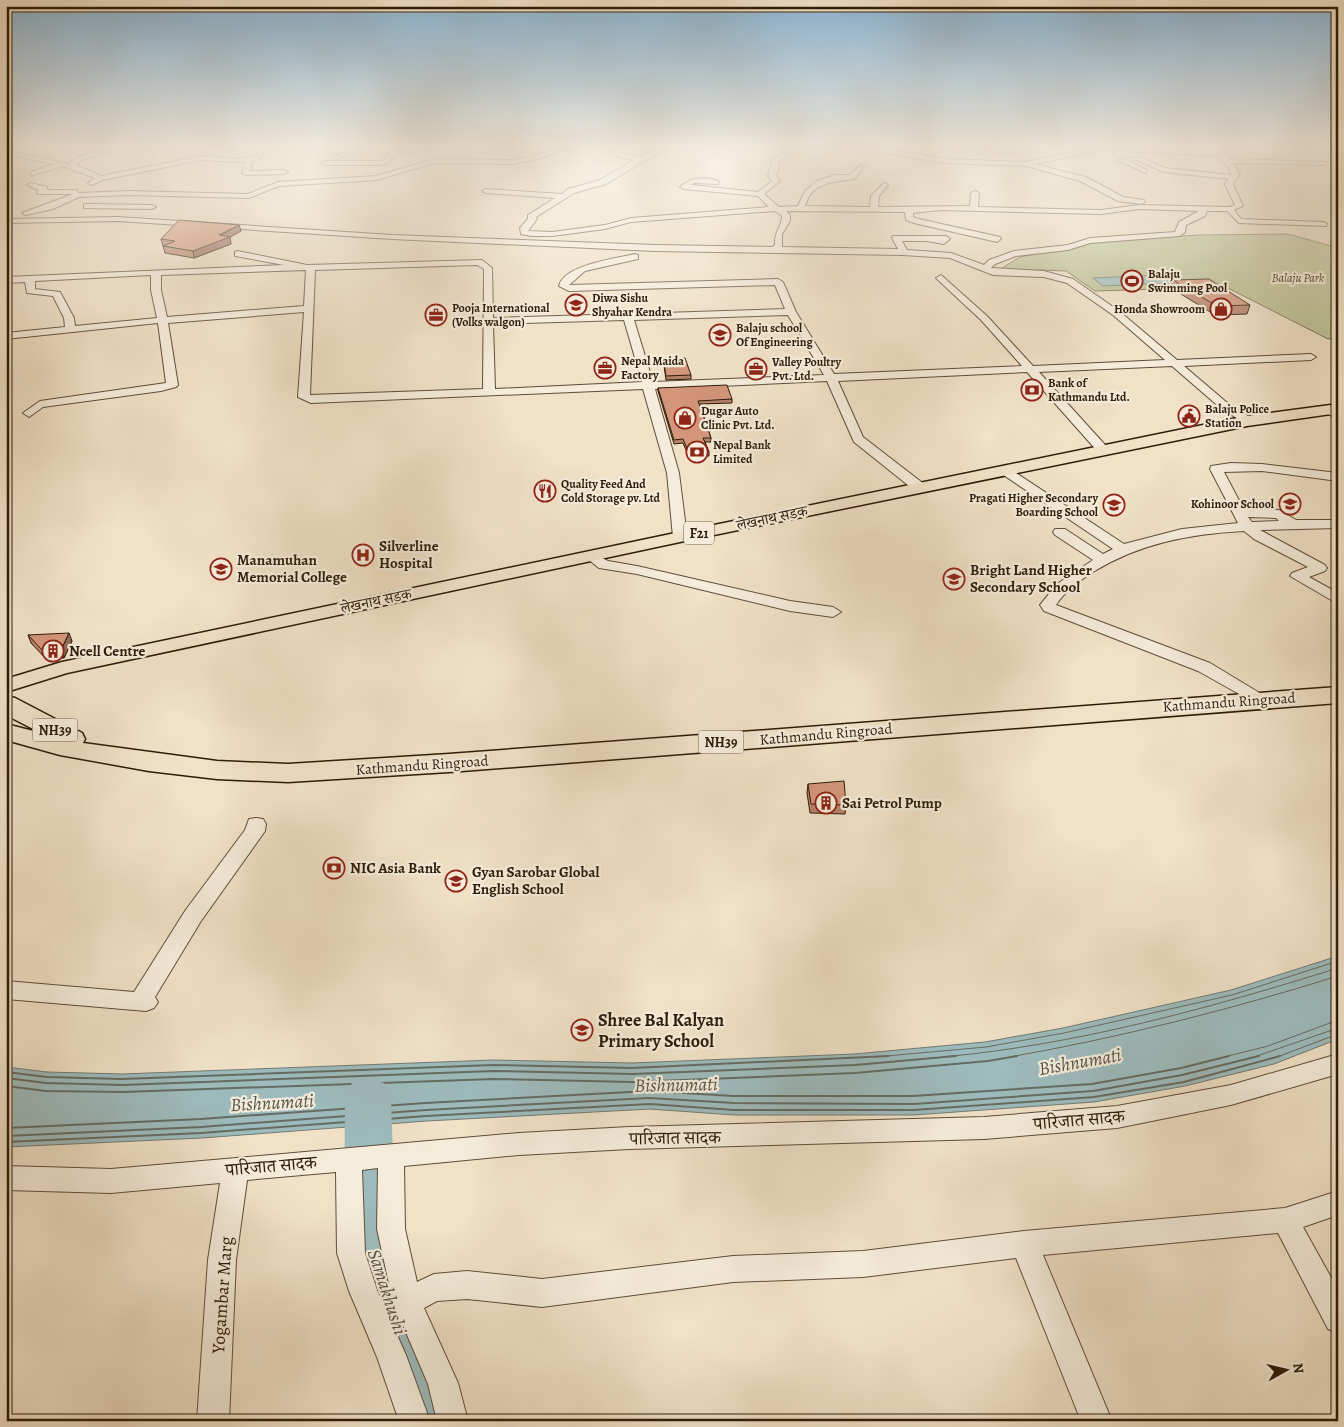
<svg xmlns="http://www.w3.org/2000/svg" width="1344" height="1427" font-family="Alegreya,'Noto Serif Devanagari',serif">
<rect width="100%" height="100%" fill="#f0e1c7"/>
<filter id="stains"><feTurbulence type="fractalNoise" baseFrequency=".004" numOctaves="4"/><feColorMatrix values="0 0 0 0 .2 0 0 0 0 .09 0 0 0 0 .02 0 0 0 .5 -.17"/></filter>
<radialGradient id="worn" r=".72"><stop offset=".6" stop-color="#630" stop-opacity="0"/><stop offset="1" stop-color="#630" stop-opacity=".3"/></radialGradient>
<!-- green -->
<path fill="#bbc294" stroke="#746f4e" d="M1288 234 1338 248V338L1328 339 1226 287 1095 291 1066 271 1041 270 1014 272 1002 268 1020 257 1109 240 1201 235Z"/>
<!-- water -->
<path fill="#9dbbbd" stroke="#707b75" d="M1161 275 1173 283 1103 286 1093 278Z
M1338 956V1039L1274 1064 1185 1086 1094 1102 914 1115H734L650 1109 427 1121 202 1138 6 1147V1067L47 1072 122 1074 493 1060 632 1063 854 1054 985 1042 1063 1028 1231 990Z"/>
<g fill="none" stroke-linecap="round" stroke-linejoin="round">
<!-- shore-far1 -->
<path stroke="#656c62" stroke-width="1" d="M875 1057 986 1047 1064 1033 1232 995 1338 961
M942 1057C1077 1045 1210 1008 1338 968
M1010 1057C1122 1037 1229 1010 1338 976
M1224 1057 1268 1046 1338 1020
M1254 1057 1338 1028
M1277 1057 1338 1034"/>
<!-- shore -->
<path stroke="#656c62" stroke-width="2" d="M6 1072 47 1077 122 1079 493 1065 632 1068 889 1056
M6 1078 46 1083 123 1085 493 1071 632 1074 855 1065 956 1056
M6 1086 46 1091 123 1092 493 1079 632 1082 855 1073 988 1061 1017 1056
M6 1128 201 1119 425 1103 649 1091 734 1096H913L1092 1084 1181 1068 1229 1056
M6 1136 201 1127 426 1110 649 1098 734 1103 914 1104 1093 1091 1182 1075 1259 1056
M6 1142 201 1133 426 1116 650 1104 734 1110H914L1094 1097 1184 1082 1280 1056"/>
<!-- river -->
<path fill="#9dbbbd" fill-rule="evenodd" d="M368 1078 384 1083 391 1097 396 1247 421 1318 452 1387 465 1421H407L369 1325 344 1247 345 1097 352 1083Z"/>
<!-- minor casing -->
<g stroke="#5e4d38" stroke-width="2">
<path id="minor" d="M115 147H125L81 160 76 165 101 176 201 156 238 159 256 156 258 150 281 147 263 152 261 159 252 161 250 171 284 170 288 172 284 174 246 175 242 173 245 162 201 160 102 180 92 185 88 183 95 178 62 166 31 176V172L54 164 6 154V150L68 164 77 158Z
M329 147H336L346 156 341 157Z
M487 147H495L483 153 478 152Z
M561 147H570L541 158 513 164 434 163 377 180 279 186 249 198 128 195 79 197 53 209 26 215 22 213 73 194H37L38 190 27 185 31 183 47 187V190H76L79 193 128 191 248 194 278 182 376 176 434 159 513 160 537 155Z
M619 147H626L619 153 639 157 660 147H668L606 184 574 193 536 217 537 219 528 231 552 232 605 225 631 218 769 207 758 196 684 189 680 187C689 178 708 175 719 182L718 184 694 183 691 185 758 192 772 181 768 176 773 159 795 147H803L779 161V166L776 176 780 181 764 194 779 207 798 206 805 191 817 181 835 175H849L861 165 864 167 854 179C832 182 812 182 805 206L870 207 871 196 884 183 888 185 879 196 878 207 970 206 971 193 975 191 979 193 978 207 1101 210 1139 205 1229 207 1235 205 1225 184 1229 179 1164 172 1137 160 1129 161 1147 170 1145 173 1118 160 1138 156 1165 168 1232 175 1229 168 1218 156 1102 150 1035 164 1086 177 1123 197 1144 200 1145 202 1141 204 1118 201 1080 181 1026 166 946 163 872 151 869 153 819 147H874L946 159 1027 162 1097 147 1159 150 1157 147H1164L1168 150 1215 152 1213 147H1219L1229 159 1327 162 1325 165 1233 163 1240 174 1233 184 1243 206 1234 210 1241 219 1323 222 1327 224 1326 226 1239 223 1227 211H1207L1205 216 1186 225 1185 232 1180 236 1090 243 1068 250 1016 256 995 264 991 268 1044 271 1073 279 1119 311 1177 360 1311 354 1316 357 1311 360 1184 366 1225 401 1251 418V424L1247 425 1217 405 1172 366 1039 372 1107 447 1109 450 1107 453H1099L1027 372 838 381 863 437 924 484 926 487 924 490H914L854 442 827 381 655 389 679 473 687 537 680 541 673 537 667 473 643 389 311 403 298 397 304 312 168 323 178 385 176 387 161 391 43 407 29 417 23 413 40 401 166 383 158 323 6 339V333L65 327 64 318 53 296 27 293 25 282 6 283V277L284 265 235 256V252L238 251 307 265 482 260 492 268 493 318 624 314 628 312 632 314 785 309 775 285 569 291 559 286C563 265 617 258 635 254L638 255V259L585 271 569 285 778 279 783 282 796 312 834 374 1022 366 981 320 938 280 936 278 941 275 987 316 1033 366 1165 360 1113 315 1067 283 1044 277 993 275 950 258 903 255 655 251 392 239 118 221 6 223V219L118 217 392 235 655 245 772 247 775 245C774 231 782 227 782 216L775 211 631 222 605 229 552 236H531L521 234 520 228 528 219V215L555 198 486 193 482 191 486 189 562 194 568 189 600 180 634 160 612 155V153ZM1139 209 1199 211 1179 222 1175 232 1090 238 1068 245 1014 251 989 260 984 265 951 253 907 250 902 241H927L944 244 950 239 946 236H893L892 238 898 249 782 247V234L790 221V215L786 211 905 212 906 220 914 223 997 242 1001 239 1000 237 919 219 913 217V213L941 210 1101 214ZM477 265 484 269 483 389 310 395 315 270ZM306 270 304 306 167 317 161 290V275ZM151 275V290L157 318 75 326 74 318 60 292 35 289V281ZM788 315 824 375 653 382 634 320ZM624 320 642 382 495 389 493 324Z
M961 147H983L1016 152 1013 154Z
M420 148 435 150 398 153 390 159 389 163 382 165H324L321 163 324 161H382L390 153 381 152V150Z
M87 204 152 205 156 207 152 209 84 208V204Z
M1326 407 1338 411V419L1320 410Z
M1231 463 1262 464 1338 473V481L1262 471 1224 472 1243 508 1279 510 1296 520H1338V528L1260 530 1325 565 1327 568 1325 571 1309 577 1338 593V604L1290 576 1292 573 1308 567 1254 539 1244 531C1190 534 1140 543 1093 572 1079 581 1065 591 1056 605L1210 663 1263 695 1266 699 1263 703 1257 704 1198 671 1044 611 1040 605 1057 584 1093 560 1055 535 1053 532 1055 529H1065L1103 554 1113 549 996 470 997 467H1007L1124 544 1182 529 1238 523 1210 469 1211 466ZM1248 517 1276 518 1279 521 1252 522Z
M591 552 608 561 637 566 790 601 833 607 841 612 833 617 790 611 637 574 599 568 584 556 586 553Z
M256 818 263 819 266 824 265 831 201 921 155 997 158 1002 154 1008 146 1011 6 999V981L134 992 185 911 245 830 249 819Z
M1338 1054V1074L1231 1105 1117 1128 984 1139 629 1149 519 1155 404 1166 405 1229 417 1282 434 1274 467 1271 542 1279 733 1256 863 1251 1024 1231 1285 1208 1338 1191V1215L1303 1227 1338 1290V1333L1328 1329 1278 1233 1043 1255 1112 1421H1081L1016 1258 863 1277 733 1282 542 1307 467 1299 437 1301 424 1308 458 1383 468 1421H437L428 1384 393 1302 377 1229 378 1168 362 1170 365 1253 377 1290 406 1355 430 1421H399L377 1357 349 1291 337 1253 336 1172 247 1180 236 1260 229 1421H197L208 1260 220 1183 111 1193 6 1190V1166L111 1169 519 1133 629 1127 984 1117 1117 1106 1231 1085Z"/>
</g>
<!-- major casing -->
<g stroke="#2d1c08" stroke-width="3">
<path id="major" d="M1338 404V413L1247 426 680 542 67 673 6 692V679L62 662 680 532 1247 416Z"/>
</g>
<!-- highway casing -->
<g stroke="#2d1c08" stroke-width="3">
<path id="highway" d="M1338 687V703L449 772 288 782 217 779 149 771 60 755 6 740V724L41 733 6 715V696L15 698 82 733 85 739 83 743 217 761 288 764 449 754Z"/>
</g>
<!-- minor -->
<use href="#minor" fill="#f5ecdb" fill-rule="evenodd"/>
<!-- major -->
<use href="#major" fill="#f0e1c7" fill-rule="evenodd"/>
<!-- highway -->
<use href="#highway" fill="#f0e1c7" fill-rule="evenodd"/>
</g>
<!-- wall -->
<path fill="#b6816a" stroke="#2d1c08" d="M239 225 241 231 230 237 231 244 194 258 165 253 161 239Z
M1173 280 1250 305 1247 314 1215 315 1171 288Z
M663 358 691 375V379L666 380Z
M658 388 732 399V403L700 404 711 438V442H705L709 452V456L689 457 683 443 674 444 658 391Z
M28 635 72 641 64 658 46 659 31 643Z
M808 784 846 805 845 814 810 813 807 793Z"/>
<!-- shaded-wall -->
<path fill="#946956" stroke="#2d1c08" d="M239 225 241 231 230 237 231 244 194 258 193 251Z
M69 633 72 641 64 658 61 650Z"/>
<!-- building -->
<path fill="#d4967b" stroke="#2d1c08" d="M179 220 239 225 219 235 230 237 193 251 163 246 175 241 161 239Z
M1209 279 1250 305 1217 306 1173 280Z
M663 358H685L691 375 666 376Z
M727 385 732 399 698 401 711 438H703L709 452 689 453 683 439 674 440 658 388Z
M69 633 61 650 43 651 28 635Z
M844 781 846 805 811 804 808 784Z"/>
<!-- sky -->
<linearGradient id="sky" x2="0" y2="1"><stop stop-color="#8ab7d7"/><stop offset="0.42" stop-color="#f8f2e6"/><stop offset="1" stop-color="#f8f2e6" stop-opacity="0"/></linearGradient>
<rect width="1344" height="347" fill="url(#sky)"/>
<!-- icons -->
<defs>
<g id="stadium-ring" transform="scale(1.125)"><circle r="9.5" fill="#f5ecdb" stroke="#8f2418" stroke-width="1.5"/><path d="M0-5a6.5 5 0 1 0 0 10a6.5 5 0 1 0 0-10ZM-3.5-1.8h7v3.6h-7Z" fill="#8f2418"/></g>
<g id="school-ring" transform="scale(1.125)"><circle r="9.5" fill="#f5ecdb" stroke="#8f2418" stroke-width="1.5"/><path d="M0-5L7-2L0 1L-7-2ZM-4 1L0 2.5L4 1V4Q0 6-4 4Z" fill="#8f2418"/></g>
<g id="shop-ring" transform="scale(1.125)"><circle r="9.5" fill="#f5ecdb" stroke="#8f2418" stroke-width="1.5"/><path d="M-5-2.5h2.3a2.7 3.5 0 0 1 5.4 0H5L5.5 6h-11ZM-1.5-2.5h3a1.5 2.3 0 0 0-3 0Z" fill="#8f2418"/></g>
<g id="office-ring" transform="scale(1.125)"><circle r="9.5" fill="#f5ecdb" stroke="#8f2418" stroke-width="1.5"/><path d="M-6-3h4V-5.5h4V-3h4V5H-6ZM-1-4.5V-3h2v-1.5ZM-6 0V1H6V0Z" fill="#8f2418"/></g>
<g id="university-ring" transform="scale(1.125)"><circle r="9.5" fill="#f5ecdb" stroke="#8f2418" stroke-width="1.5"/><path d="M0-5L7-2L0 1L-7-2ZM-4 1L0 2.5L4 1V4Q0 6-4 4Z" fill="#8f2418"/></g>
<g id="bank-ring" transform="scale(1.125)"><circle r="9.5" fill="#f5ecdb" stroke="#8f2418" stroke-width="1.5"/><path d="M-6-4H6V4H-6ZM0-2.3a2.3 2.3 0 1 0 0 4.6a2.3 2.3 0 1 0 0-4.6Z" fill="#8f2418"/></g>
<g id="civic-ring" transform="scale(1.125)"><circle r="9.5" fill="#f5ecdb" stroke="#8f2418" stroke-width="1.5"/><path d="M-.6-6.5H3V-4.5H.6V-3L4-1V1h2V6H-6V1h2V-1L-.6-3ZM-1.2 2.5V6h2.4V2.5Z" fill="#8f2418"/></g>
<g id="restaurant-ring" transform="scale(1.125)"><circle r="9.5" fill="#f5ecdb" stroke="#8f2418" stroke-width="1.5"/><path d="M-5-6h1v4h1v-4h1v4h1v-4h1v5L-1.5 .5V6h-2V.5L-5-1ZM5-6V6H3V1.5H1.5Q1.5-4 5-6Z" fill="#8f2418"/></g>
<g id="hospital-ring" transform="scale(1.125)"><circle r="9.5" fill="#f5ecdb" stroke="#8f2418" stroke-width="1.5"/><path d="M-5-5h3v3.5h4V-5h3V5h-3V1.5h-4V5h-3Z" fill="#8f2418"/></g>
<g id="building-ring" transform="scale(1.125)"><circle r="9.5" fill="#f5ecdb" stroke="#8f2418" stroke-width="1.5"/><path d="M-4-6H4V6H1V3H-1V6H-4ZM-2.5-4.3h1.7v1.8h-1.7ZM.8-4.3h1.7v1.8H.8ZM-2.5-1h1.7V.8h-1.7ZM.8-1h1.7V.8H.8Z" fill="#8f2418"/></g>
</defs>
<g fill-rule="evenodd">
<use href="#stadium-ring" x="1132" y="281"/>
<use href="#school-ring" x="576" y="305"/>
<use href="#shop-ring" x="1221" y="309"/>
<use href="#office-ring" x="436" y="315"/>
<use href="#university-ring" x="720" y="335"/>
<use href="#office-ring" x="605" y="368"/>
<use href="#office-ring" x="756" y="369"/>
<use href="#bank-ring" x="1032" y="390"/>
<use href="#civic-ring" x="1189" y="416"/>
<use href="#shop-ring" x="685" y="418"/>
<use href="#bank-ring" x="697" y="452"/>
<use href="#restaurant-ring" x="545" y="491"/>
<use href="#school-ring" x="1290" y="504"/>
<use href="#school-ring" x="1114" y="505"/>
<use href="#hospital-ring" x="363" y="555"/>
<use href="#school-ring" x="221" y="569"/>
<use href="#school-ring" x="954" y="579"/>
<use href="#building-ring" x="53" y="651"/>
<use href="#building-ring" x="826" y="803"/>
<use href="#bank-ring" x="334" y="868"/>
<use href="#school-ring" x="456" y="881"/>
<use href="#school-ring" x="582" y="1030"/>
</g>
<g text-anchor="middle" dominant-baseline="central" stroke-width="4.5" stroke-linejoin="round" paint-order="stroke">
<!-- far-poi labels -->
<g font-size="12" font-weight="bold" fill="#2d1c08" stroke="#f5ecdb" text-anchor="start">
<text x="1148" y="274">Balaju<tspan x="1148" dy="14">Swimming Pool</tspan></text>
<text x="592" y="298">Diwa Sishu<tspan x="592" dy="14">Shyahar Kendra</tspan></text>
<text x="452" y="308">Pooja International<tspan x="452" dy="14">(Volks walgon)</tspan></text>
<text x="1205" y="309" text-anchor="end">Honda Showroom</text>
<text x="736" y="328">Balaju school<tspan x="736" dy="14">Of Engineering</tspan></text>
<text x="621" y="361">Nepal Maida<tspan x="621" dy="14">Factory</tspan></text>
<text x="772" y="362">Valley Poultry<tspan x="772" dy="14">Pvt. Ltd.</tspan></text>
<text x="1048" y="383">Bank of<tspan x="1048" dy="14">Kathmandu Ltd.</tspan></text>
<text x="1205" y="409">Balaju Police<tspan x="1205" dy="14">Station</tspan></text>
<text x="701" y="411">Dugar Auto<tspan x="701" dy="14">Clinic Pvt. Ltd.</tspan></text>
<text x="713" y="445">Nepal Bank<tspan x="713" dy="14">Limited</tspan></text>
<text x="561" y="484">Quality Feed And<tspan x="561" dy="14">Cold Storage pv. Ltd</tspan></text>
<text x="1098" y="498" text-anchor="end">Pragati Higher Secondary<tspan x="1098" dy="14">Boarding School</tspan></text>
<text x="1274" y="504" text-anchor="end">Kohinoor School</text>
</g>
<!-- far-park labels -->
<g font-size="12" font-style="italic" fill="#584e32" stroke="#f5ecdb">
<text x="1298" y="278">Balaju Park</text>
</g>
<!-- shield labels -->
<g fill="#f5ecdb" stroke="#695a47" stroke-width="1">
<rect x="684" y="521.5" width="30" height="23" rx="4"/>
<rect x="32.5" y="718.5" width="45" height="23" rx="4"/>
<rect x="698.5" y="730.5" width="45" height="23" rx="4"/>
</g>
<g font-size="14" font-weight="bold" fill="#2d1c08">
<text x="699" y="533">F21</text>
<text x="55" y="730">NH39</text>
<text x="721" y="742">NH39</text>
</g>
<!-- street labels -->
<g font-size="15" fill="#2d1c08" stroke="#f5ecdb">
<text transform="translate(772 518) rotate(-12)">लेखनाथ सडक</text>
<text transform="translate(376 601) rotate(-12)">लेखनाथ सडक</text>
<text transform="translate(1229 702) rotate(-4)">Kathmandu Ringroad</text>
<text transform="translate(826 734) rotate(-5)">Kathmandu Ringroad</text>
<text transform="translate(422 765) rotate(-4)">Kathmandu Ringroad</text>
</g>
<!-- poi labels -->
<g font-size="15" font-weight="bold" fill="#2d1c08" stroke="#f5ecdb" text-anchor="start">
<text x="379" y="546">Silverline<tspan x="379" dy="17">Hospital</tspan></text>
<text x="237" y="560">Manamuhan<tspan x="237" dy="17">Memorial College</tspan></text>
<text x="970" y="570">Bright Land Higher<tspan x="970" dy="17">Secondary School</tspan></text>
<text x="69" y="651">Ncell Centre</text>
<text x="842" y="803">Sai Petrol Pump</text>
<text x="350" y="868">NIC Asia Bank</text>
<text x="472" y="872">Gyan Sarobar Global<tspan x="472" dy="17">English School</tspan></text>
</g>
<!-- near-poi labels -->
<g font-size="18" font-weight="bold" fill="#2d1c08" stroke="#f5ecdb" text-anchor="start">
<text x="598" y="1020">Shree Bal Kalyan<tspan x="598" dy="21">Primary School</tspan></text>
</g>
<!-- near-street labels -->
<g font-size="18" fill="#2d1c08" stroke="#f5ecdb">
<text transform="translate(1079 1120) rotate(-5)">पारिजात सादक</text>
<text transform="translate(675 1138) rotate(-1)">पारिजात सादक</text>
<text transform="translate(271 1166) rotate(-5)">पारिजात सादक</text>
<text transform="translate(222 1295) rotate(-86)">Yogambar Marg</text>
</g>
<!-- near-water labels -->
<g font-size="19" font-style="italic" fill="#545447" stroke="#f5ecdb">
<text transform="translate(1080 1062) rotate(-10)">Bishnumati</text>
<text transform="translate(676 1085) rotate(-1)">Bishnumati</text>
<text transform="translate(272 1103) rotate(-3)">Bishnumati</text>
<text transform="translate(387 1292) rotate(72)">Samakhushi</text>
</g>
</g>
<!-- margin -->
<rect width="1344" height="1427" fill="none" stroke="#f0e1c7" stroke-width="25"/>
<rect x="8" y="8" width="1329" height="1412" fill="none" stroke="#2d1c08" stroke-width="2.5"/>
<rect x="12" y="12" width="1319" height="1402" fill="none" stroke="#2d1c08"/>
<!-- north arrow -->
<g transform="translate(1286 1370) rotate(82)" stroke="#f5ecdb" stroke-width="4" paint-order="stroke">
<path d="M0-4L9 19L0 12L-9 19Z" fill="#2d1c08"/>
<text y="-8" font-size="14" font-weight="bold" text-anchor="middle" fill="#2d1c08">N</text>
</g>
<rect width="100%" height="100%" filter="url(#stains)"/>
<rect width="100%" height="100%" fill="url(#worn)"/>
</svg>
